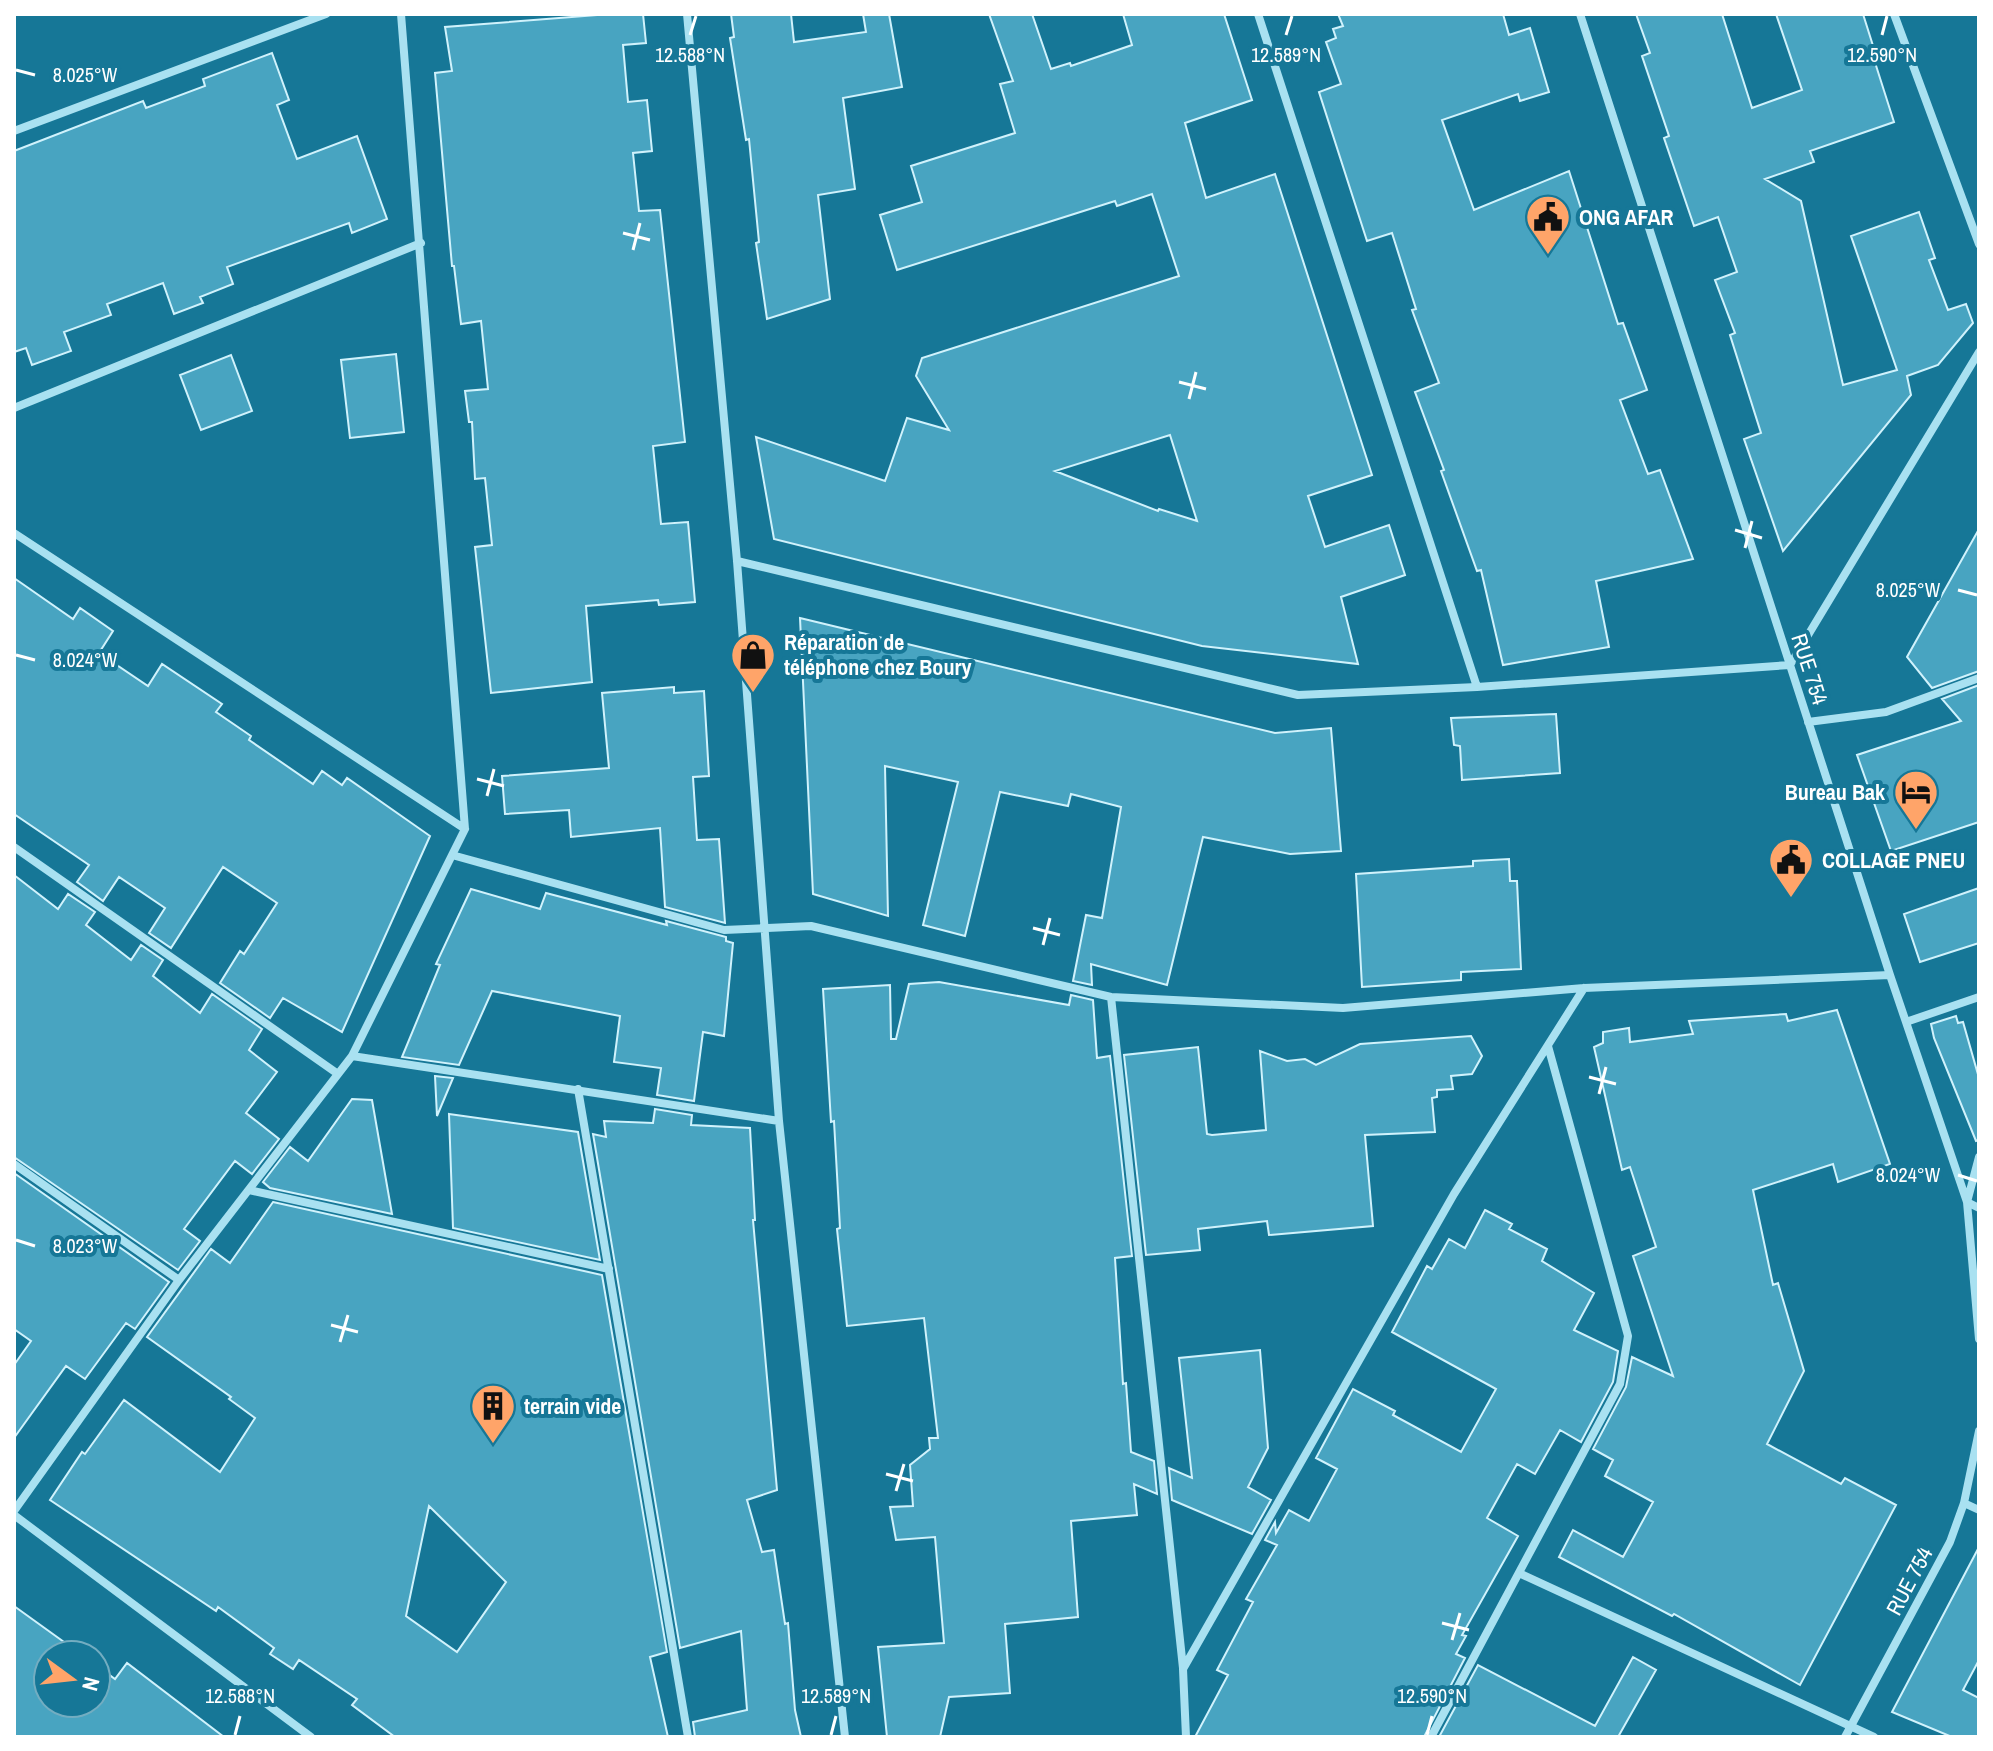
<svg xmlns="http://www.w3.org/2000/svg" width="1993" height="1751" font-family="'Archivo Narrow',sans-serif">
<rect width="100%" height="100%" fill="#167797"/>
<!-- building -->
<path fill="#48a4c1" stroke="#d0f2fc" stroke-width="2" fill-rule="evenodd" d="M610 14H643L646 43 623 45 628 102 647 100 652 151 633 153 639 211 660 210 685 442 653 446 661 524 688 522 695 602 659 605 658 600 586 606 592 682 491 693 475 547 492 545 485 478 475 479 472 422H469L465 391 488 389 481 321 461 324 454 266H452L435 73 452 71 445 27Z
M731 14H791L794 42 866 32 863 14H889L902 87 843 98 855 189 818 195 830 299 767 319 756 243 759 242 749 139 746 140 730 38 734 37Z
M989 14H1032L1051 69 1070 63 1071 66 1132 45 1123 14H1224L1252 100 1185 123 1206 198 1275 174 1372 475 1308 496 1325 547 1389 525 1405 575 1341 597 1358 664 1202 646 774 539 756 437 885 481 907 418 949 430 916 376 922 358 1179 276 1152 194 1117 206 1115 201 897 270 880 215 922 202 911 166 1015 133 1000 84 1013 81ZM1170 435 1197 521 1159 509 1158 511 1055 471Z
M1338 14H1503L1509 35 1530 28 1549 92 1520 101 1518 94 1442 120 1474 210 1569 171 1618 324 1623 323 1647 390 1620 400 1648 474 1660 470 1693 559 1596 581 1609 647 1503 665 1481 570 1477 571 1441 471 1444 470 1415 392 1439 383 1412 310 1416 309 1392 233 1367 241 1319 92 1341 84 1326 42 1336 38 1333 29 1343 26Z
M1636 14H1722L1752 108 1802 90 1776 14H1863L1875 52 1872 53 1894 122 1810 151 1814 162 1765 179 1801 201 1843 385 1897 370 1851 236 1919 212 1935 258 1929 260 1948 310 1966 304 1973 323 1938 365 1907 376 1911 395 1783 551 1744 439 1761 433 1730 335 1735 333 1715 280 1737 272 1718 217 1694 226 1664 138 1669 136 1642 56 1650 53Z
M272 53 289 100 277 105 297 159 357 136 387 219 352 233 349 223 227 267 233 284 200 297 203 303 174 314 163 283 107 304 111 315 64 332 71 351 32 365 26 348 14 352V151L143 101 146 108 205 86 203 79Z
M396 354 404 432 350 438 341 360Z
M231 355 252 411 201 430 180 375Z
M1979 529V671L1932 688 1907 657Z
M14 578 73 619 80 608 113 631 99 653 148 686 162 664 222 704 216 712 251 736 249 740 313 784 322 771 342 785 347 778 430 836 342 1032 283 998 270 1018 220 983 240 951 244 954 277 903 223 867 171 948 149 933 165 908 119 877 103 901 77 882 89 865 14 814Z
M800 618 1275 733 1331 728 1341 851 1290 854 1203 837 1167 985 1091 964 1092 985 1073 981 1086 915 1102 918 1121 807 1071 794 1068 806 1000 792 965 936 923 925 958 782 885 766 888 916 813 894Z
M1979 685V822L1891 851 1857 755 1961 721 1942 699Z
M674 687V693L704 691 709 776 693 777 697 840 719 839 725 923 665 907 660 828 571 837 569 810 505 814 502 776 609 768 602 693Z
M1556 714 1560 773 1462 780 1460 746 1454 745 1451 718Z
M1509 859 1510 881H1517L1521 969 1461 972V980L1362 987 1356 874 1473 866V861Z
M14 875 58 909 68 894 95 912 86 925 131 960 141 945 163 960 153 976 200 1013 212 994 262 1029 249 1050 277 1072 246 1113 279 1139 252 1174 235 1161 184 1229 200 1241 178 1270 14 1157Z
M1979 888V943L1920 962 1904 914Z
M471 889 540 909 546 893 667 925 666 921 726 937V941L733 943 724 1036 703 1032 694 1101 657 1095 661 1068 614 1062 620 1016 492 991 459 1065 402 1057 440 965 436 964Z
M939 982 1069 1005 1071 995 1093 1000 1097 1058 1110 1056 1132 1256 1115 1258 1123 1384 1126 1383 1131 1452 1154 1461 1157 1494 1134 1484 1137 1515 1071 1521 1078 1617 1005 1624 1010 1693 949 1697 940 1737H887L878 1647 944 1643 935 1537 896 1540 890 1507 913 1506 910 1465 930 1449 929 1438H938L924 1318 847 1326 837 1229 840 1228 834 1121 831 1122 823 989 890 985 891 1039H896L909 984Z
M1837 1010 1890 1164 1838 1182 1833 1164 1753 1190 1773 1285 1778 1283 1804 1371 1767 1444 1841 1484 1845 1478 1896 1505 1800 1685 1674 1614 1672 1616 1559 1557 1573 1530 1623 1557 1653 1502 1605 1476 1613 1460 1593 1449 1626 1387 1632 1357 1673 1376 1633 1256 1656 1247 1630 1167 1622 1170 1594 1047 1603 1043V1032L1629 1028 1630 1042 1693 1034 1689 1021 1786 1014 1788 1021Z
M1956 1016 1958 1023 1963 1022 1979 1078V1140L1976 1141 1934 1038 1931 1024Z
M1471 1036 1482 1056 1472 1074 1451 1076 1453 1089 1437 1090V1097L1432 1098 1435 1132 1365 1135 1373 1226 1269 1235 1267 1221 1198 1229 1200 1250 1146 1255 1124 1055 1198 1047 1207 1134 1212 1135 1266 1130 1260 1051 1287 1061 1305 1059 1316 1065 1360 1044Z
M435 1076 453 1078 437 1116Z
M352 1099 372 1100 392 1214 270 1188 263 1182 290 1147 308 1161Z
M655 1109 692 1115 691 1125 750 1128 755 1220H753L777 1490 747 1500 762 1552 774 1550 785 1624 788 1623 795 1710 801 1737H695L693 1722 747 1710 741 1631 680 1648 593 1134 606 1137 604 1121 653 1123Z
M449 1114 578 1132 600 1260 453 1228Z
M14 1173 169 1282 135 1329 126 1323 85 1379 66 1366 14 1438V1365L31 1341 14 1329Z
M273 1202 602 1275 667 1652 650 1657 668 1737H395L352 1705 357 1699 299 1660 293 1669 270 1654 274 1648 218 1607 216 1611 50 1500 82 1452 85 1454 124 1400 220 1472 255 1418 229 1399 231 1397 147 1337 211 1249 230 1263ZM429 1506 506 1582 457 1652 406 1616Z
M1485 1210 1512 1224 1509 1229 1547 1249 1542 1261 1594 1293 1574 1330 1618 1351 1613 1382 1581 1442 1560 1430 1535 1474 1517 1464 1487 1518 1518 1536 1462 1635 1466 1636 1456 1654 1465 1658 1424 1737H1195L1228 1675 1217 1670 1253 1602 1246 1599 1277 1545 1265 1540 1275 1522 1276 1533 1289 1510 1309 1521 1337 1469 1316 1458 1353 1389 1395 1411 1393 1415 1461 1452 1496 1389 1392 1332 1427 1266 1432 1269 1449 1239 1465 1248Z
M1260 1350 1268 1448 1248 1487 1271 1500 1252 1534 1172 1500 1169 1468 1192 1478 1179 1358Z
M1979 1547V1660L1963 1690 1979 1698V1737H1952L1892 1712Z
M14 1606 82 1655H48V1703H96V1665L115 1679 127 1663 224 1737H14Z
M1633 1657 1656 1670 1618 1737H1439L1478 1665 1595 1726Z"/>
<g fill="none" stroke-linecap="round" stroke-linejoin="round">
<!-- street -->
<path stroke="#a9e1f1" stroke-width="8" d="M687 14 737 561 779 1121 845 1737
M1258 14 1477 687
M1580 14 1890 975 1967 1202 1979 1339
M1894 14 1979 244
M14 131 326 14
M14 408 421 243
M14 533 465 829
M737 561 1298 695 1477 687 1790 665 1979 352
M1808 722 1886 712 1979 678
M14 847 338 1074
M452 855 724 930 811 926 1111 997 1343 1008 1584 988 1890 975
M1111 997 1183 1668
M1906 1022 1979 997
M352 1056 779 1121
M578 1089 688 1737
M1979 1157 1967 1202 1979 1208
M14 1164 179 1280
M249 1190 609 1269
M1964 1503 1979 1510
M14 1511 179 1280 352 1056 465 829 401 14
M14 1515 311 1737
M1519 1573 1874 1737
M1186 1737 1183 1669 1454 1194 1584 988
M1431 1737 1620 1384 1628 1336 1548 1046
M1845 1737 1950 1542 1964 1503 1979 1431"/>
</g>
<!-- ticks -->
<path fill="none" stroke="#fff" stroke-width="3" d="M690 35 696 16M1286 35 1292 16M1882 35 1887 16M16 70 35 75M623 233 650 240M633 250 640 223M1179 382 1206 389M1189 399 1196 372M1735 530 1762 538M1745 548 1752 521M1958 590 1977 595M16 655 35 660M477 779 504 786M487 796 494 769M1033 928 1060 935M1043 945 1050 918M1589 1077 1616 1084M1599 1094 1606 1067M1958 1175 1977 1181M16 1240 35 1246M331 1325 358 1332M340 1342 348 1315M886 1474 913 1481M896 1491 904 1464M1442 1623 1469 1630M1452 1640 1460 1613M235 1735 240 1716M831 1735 836 1716M1427 1735 1432 1716"/>
<!-- icons -->
<defs>
<g id="civic-pin" transform="scale(2.3)"><path d="M0 17L-7.5 6A9.5 9.5 0 1 1 7.5 6Z" fill="#ffa469" stroke="#167797"/><path d="M-.6-6.5H3V-4.5H.6V-3L4-1V1h2V6H-6V1h2V-1L-.6-3ZM-1.2 2.5V6h2.4V2.5Z" fill="#111"/></g>
<g id="shop-pin" transform="scale(2.3)"><path d="M0 17L-7.5 6A9.5 9.5 0 1 1 7.5 6Z" fill="#ffa469" stroke="#167797"/><path d="M-5-2.5h2.3a2.7 3.5 0 0 1 5.4 0H5L5.5 6h-11ZM-1.5-2.5h3a1.5 2.3 0 0 0-3 0Z" fill="#111"/></g>
<g id="hotel-pin" transform="scale(2.3)"><path d="M0 17L-7.5 6A9.5 9.5 0 1 1 7.5 6Z" fill="#ffa469" stroke="#167797"/><path d="M-6-4.5h1.5V1H6V5H4.5V3h-9V5H-6ZM-4 0a1.8 1.8 0 1 1 3.6 0ZM.5 0V-2.5h3Q6-2.5 6 0Z" fill="#111"/></g>
<g id="building-pin" transform="scale(2.3)"><path d="M0 17L-7.5 6A9.5 9.5 0 1 1 7.5 6Z" fill="#ffa469" stroke="#167797"/><path d="M-4-6H4V6H1V3H-1V6H-4ZM-2.5-4.3h1.7v1.8h-1.7ZM.8-4.3h1.7v1.8H.8ZM-2.5-1h1.7V.8h-1.7ZM.8-1h1.7V.8H.8Z" fill="#111"/></g>
</defs>
<g fill-rule="evenodd">
<use href="#civic-pin" x="1548" y="217"/>
<use href="#shop-pin" x="753" y="655"/>
<use href="#hotel-pin" x="1916" y="792"/>
<use href="#civic-pin" x="1791" y="860"/>
<use href="#building-pin" x="493" y="1406"/>
</g>
<g text-anchor="middle" dominant-baseline="central" stroke-width="8" stroke-linejoin="round" paint-order="stroke">
<!-- poi labels -->
<g font-size="22" font-weight="bold" fill="#fff" stroke="#167797" text-anchor="start">
<text x="1579" y="217">ONG AFAR</text>
<text x="784" y="642">Réparation de<tspan x="784" dy="25">téléphone chez Boury</tspan></text>
<text x="1885" y="792" text-anchor="end">Bureau Bak</text>
<text x="1822" y="860">COLLAGE PNEU</text>
<text x="524" y="1406">terrain vide</text>
</g>
<!-- street labels -->
<g font-size="22" fill="#fff" stroke="#167797">
<text transform="translate(1810 669) rotate(72)">RUE 754</text>
<text transform="translate(1909 1581) rotate(-62)">RUE 754</text>
</g>
</g>
<g font-size="20" text-anchor="middle" fill="#fff" stroke="#167797" stroke-width="8" stroke-linejoin="round" paint-order="stroke">
<text x="690" y="62">12.588°N</text>
<text x="1286" y="62">12.589°N</text>
<text x="1882" y="62">12.590°N</text>
<text x="85" y="82">8.025°W</text>
<text x="1908" y="597">8.025°W</text>
<text x="85" y="667">8.024°W</text>
<text x="1908" y="1182">8.024°W</text>
<text x="85" y="1253">8.023°W</text>
<text x="240" y="1703">12.588°N</text>
<text x="836" y="1703">12.589°N</text>
<text x="1432" y="1703">12.590°N</text>
</g>
<!-- border -->
<rect width="1993" height="1751" fill="none" stroke="#ffffff" stroke-width="32"/>
<!-- north arrow -->
<g transform="translate(72 1679) rotate(105)"><circle r="38" fill="#167797" stroke="#73adc1" stroke-width="2"/>
<path d="M0-6L14 30L0 20L-14 30Z" fill="#ffa469"/>
<text y="-12" font-size="22" font-weight="bold" text-anchor="middle" fill="#ffffff">N</text>
</g>
</svg>
